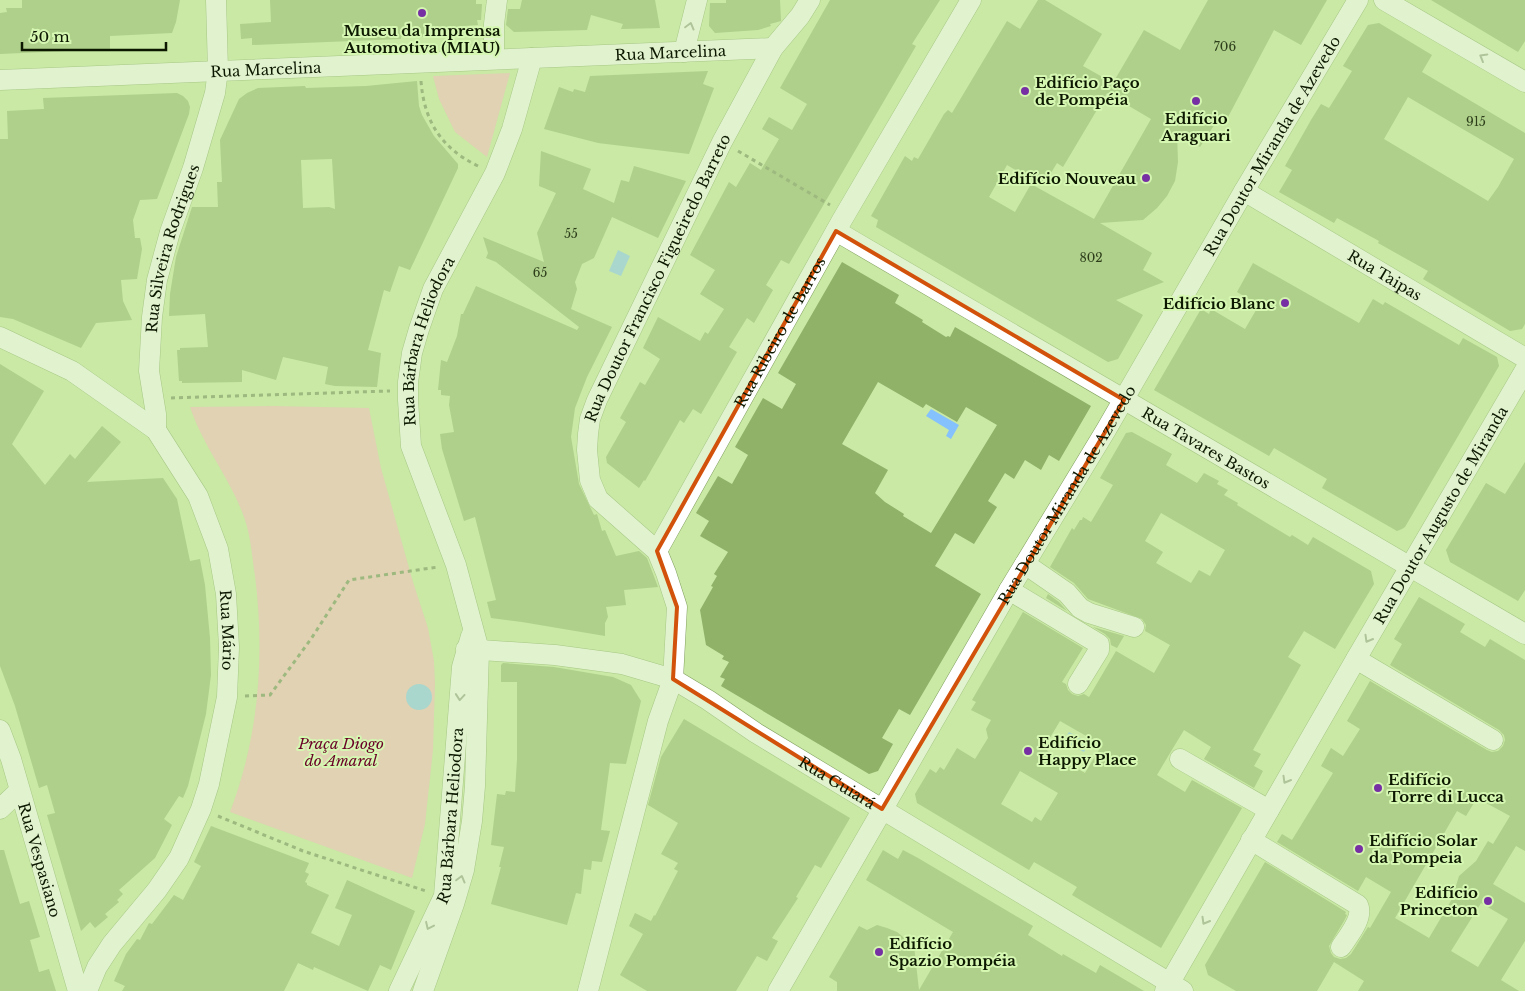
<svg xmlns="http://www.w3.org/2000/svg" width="1525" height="991" font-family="'Libre Baskerville',serif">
<rect width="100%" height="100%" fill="#c9e9a5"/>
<!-- green -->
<path fill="#fcb5c0" d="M510 73 487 157 455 132 439 99 433 76Z
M273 406 369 408 381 468 413 582 428 628 434 661 435 684 433 750 425 824 412 878 230 812C259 736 265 656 255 576 252 557 251 538 245 520 232 480 204 449 190 407Z"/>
<!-- water -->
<path fill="#85c1fd" d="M618 250 630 256 621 276 609 271Z
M931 409 959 425 951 439 946 436 949 430 926 416Z
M406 697a13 13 0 1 1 26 0a13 13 0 1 1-26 0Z
M1069 732 1089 743 1084 752 1063 741Z"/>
<!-- building -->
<path fill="#8fb168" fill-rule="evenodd" d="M22 0H180L176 22 172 33 110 36V49L0 54V13L7 12 6 8H22Z
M270 0H476V4H482L481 20H477L478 25 464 26 465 36 401 37V39L252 45V38L241 39 240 24 271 22Z
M522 0H655L660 28 621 29 623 24 591 15 587 30 514 32 506 25 508 9H520Z
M726 0H780L781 21 770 24 771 26 758 30 715 33 709 26 710 3H726Z
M830 0H940L912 44 916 46 789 264 781 260 766 285 773 290 754 323 747 318 729 347 737 352 701 414 693 409 684 423 680 420 645 481 644 480 639 488 607 463 606 457 626 422 620 418 640 382 645 385 660 359 643 348 658 317 700 341 705 332 708 334 724 309 700 294 715 270 690 255 729 182 736 187 750 163 761 170 779 139 762 129 769 117 792 130 807 104 780 88Z
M1038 0H1045L1102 34 1083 66 1113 83 1063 167 1057 163 1043 186 1007 165 989 197 1015 212 1031 184 1094 219 1151 119 1107 93 1144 30 1180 50 1208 0H1327L1301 45 1274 30 1228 117 1222 113 1200 147 1177 133 1178 162 1175 181 1167 196 1157 208 1143 220 1100 223 1152 253 1143 270 1164 282 1116 300 1143 315 1118 359 1108 362 876 227 878 220 871 216 905 156 912 161 914 157 918 159 944 114 948 110 952 113 1007 21 1020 29Z
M1431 0H1525V41L1518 52Z
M1379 23 1432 55 1422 72 1525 133V324L1522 329 1510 331 1423 279 1428 271 1378 243 1379 241 1337 218 1334 223 1279 192 1292 170 1285 166 1311 120 1321 104 1329 108 1352 71 1343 66 1368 25ZM1408 97 1514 159 1498 187 1488 201 1384 139Z
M708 71 703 84 714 88 689 154 598 143 544 129 559 87 573 92 574 89 585 92 590 76Z
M417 81 419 106 422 115 434 136 458 164V168L410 270 399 266 390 292 384 290 368 350 381 353 377 387 335 386 325 384 328 367 283 357 276 380 242 370V382L182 383V381H179L177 350H180V348L208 347 205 314 169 316 170 294 176 257 192 207H218L217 182H222L220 140 239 99 247 93 258 88 305 86 306 88 366 86ZM332 159 335 209 329 207 303 208 301 160Z
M177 93 183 96 188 101 190 107 189 114 157 199 140 200 133 220 135 238H140L142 249 137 279 121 280 123 301 132 320 96 323 81 348 13 319 0 317V139H8L7 111 44 109 43 98Z
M541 151 591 169 583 189 614 203 621 180 629 182 634 166 686 181 658 238 612 217 594 258 582 264 575 282 577 289 571 309 612 327 587 377 575 408 571 437 579 484 594 515 597 514 602 531 605 530 616 556 639 551 647 558 658 587 624 590 626 605 606 607 608 617 605 623V636L522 622 491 618 487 602 496 600 475 517 464 521 442 449 440 434 454 432 449 405 450 396 441 395V390H438L441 360 447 362 457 336 461 314H463L476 286 577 330 579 327 496 262 486 258 488 253 483 237 544 262 537 233 556 193 539 186Z
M842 262 899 295 895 303 923 320 922 322 946 337 948 336 950 337 955 327 1091 406 1059 461 1049 455 1041 470 1025 460 1014 479 1005 473 988 501 997 507 974 544 955 533 935 566 981 594 910 715 899 709 882 738 893 744 878 771 869 774 721 686 725 679 720 677 729 662 722 659 724 656 706 645 700 610 713 587 711 586 717 576 714 574 728 552 700 536 709 521 696 513 718 476 732 484 748 455 735 447 763 398 782 409 796 384 778 373ZM878 382 923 408 926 404 957 422 966 407 997 425 931 533 903 516 904 514 885 502 875 493 888 470 842 444Z
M1253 263 1359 323 1373 299 1383 305 1385 302 1459 345 1463 338 1497 357 1499 366 1405 527 1402 529 1397 531 1322 488 1327 479 1274 448 1269 456 1154 390 1201 309 1209 314 1211 309 1245 329 1259 305 1237 292Z
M0 364 44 391 12 444 45 485 70 454 75 459 102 426 121 442 87 482 163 478 177 499 190 561 200 559 205 585 210 638 211 675 206 714 188 786 183 798 179 796 164 819 172 825 155 858 119 890 123 894 117 900 119 902 105 914 108 917 95 928 90 922 81 931 47 815 55 813 47 785 39 788 15 706 0 666Z
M1132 432 1172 454 1166 465 1197 483 1204 473 1219 481 1217 484 1228 490 1224 495 1238 503 1237 505 1290 537 1292 535 1308 545 1313 537 1371 571 1374 584 1335 649 1304 631 1288 657 1301 665 1253 750 1261 754 1254 766 1263 771 1254 788 1204 759 1211 747 1184 730 1170 753 1157 775 1185 792 1192 780 1242 808 1161 948 1072 895 1077 887 1034 862 1029 870 917 803 915 794 930 769 936 773 940 767 944 770 957 748 975 759 988 738 986 729 991 720 971 710 976 702 972 700 1023 612 1083 648 1062 682 1066 684 1068 690 1072 694 1078 696 1084 694 1089 697 1116 651 1154 673 1170 645 1145 631 1146 625 1142 619 1088 599 1074 583 1050 567 1072 528 1074 530 1080 520H1082L1083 517 1091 522 1113 485 1100 478 1126 433ZM1161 513 1225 550 1210 576 1199 570 1191 583 1156 563 1163 552 1145 541ZM1060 721 1102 745 1085 773 1047 751 1049 748 1045 746ZM1020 771 1058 793 1041 821 1035 817 1032 822 1001 804Z
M1525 462V590L1518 601 1450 562 1446 550 1486 483 1505 494Z
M1048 594 1059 602 1067 611 1046 598Z
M1419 597 1465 624 1460 632 1485 647 1490 639 1525 660V851L1516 846 1493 884 1525 903V941L1501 980 1519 991H1358L1364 981 1334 962 1317 991H1236L1208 975 1205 965 1265 862 1346 912 1345 914 1347 915 1344 921 1329 946 1331 953 1334 957 1340 959 1346 958 1351 954 1368 927 1370 928 1391 892 1366 877 1358 891 1277 842 1282 834 1292 840 1333 773 1321 766 1331 748 1343 756 1360 729 1347 721 1370 681 1487 750 1492 752 1498 751 1503 746 1505 740 1504 735 1499 730 1390 665 1402 644 1394 639ZM1477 798 1510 816 1493 844 1488 841 1476 861 1459 876 1452 899 1429 938 1395 918 1457 811 1466 816ZM1481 903 1508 919 1478 967 1451 951Z
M1093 627 1124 636 1117 648 1111 645 1110 639 1105 634Z
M503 663 554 667 613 677 631 685 641 701 626 764 610 763 601 830 610 831 602 862 592 861 591 870 584 869 581 894 576 893 567 925 491 904 501 867H499L504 847 491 845 497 794 505 795 506 791 515 792 517 759V682H501V665Z
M684 719 850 818 821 868 815 865 796 897 798 898 772 938 778 941 767 961 757 956 736 991H647L620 975 643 934 629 926 635 913 651 921 654 915 655 916 678 871 674 869 678 863 661 854 678 823 648 805 661 757Z
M211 826 309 863 305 872 309 874 305 882 307 883V885L329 895 311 933 339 946 352 915 335 908 347 880 415 911 391 970 380 965 368 991 314 967 313 970 298 963 284 991H122L125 986 114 981 126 954 137 939 140 940 149 923 152 924 174 895 183 900 201 866 194 862Z
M0 850H4L20 904 29 901 40 937 30 940 39 972 49 969 56 991H0Z
M883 850 898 859 903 850 918 858 1033 926 1028 935 1062 956 1063 954 1096 973 1100 965 1144 991H837V982L829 977 859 926 867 930 877 925 887 928 897 932 914 946 919 990 953 932 866 880Z"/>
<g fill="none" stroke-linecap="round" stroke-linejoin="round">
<!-- minor casing -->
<g stroke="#819f5e" stroke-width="21">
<g id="minor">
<path d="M1384 0 1525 82"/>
<path d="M684 52 697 0"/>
<path d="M494 59V24L497 0"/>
<path id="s1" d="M0 80 773 48"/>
<path id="s2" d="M1244 191 1525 358"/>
<path id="s3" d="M836 231 1525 634"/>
<path id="s4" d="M0 337 72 371 156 430 198 496 218 549 226 594 229 647 227 697 209 784 201 809 179 858 157 890 112 944 97 967 87 991"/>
<path id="s5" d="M156 430V414L149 371 152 317 157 280 170 232 193 168 215 93 218 70 216 0"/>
<path id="s6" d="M657 551 842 220 971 0"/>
<path d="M1025 564 1067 593 1080 608 1089 613 1134 627"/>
<path d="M1009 590 1099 644V650L1078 684"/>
<path id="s7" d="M466 649 555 655 622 664 673 679 708 700 756 733 1183 991"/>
<path d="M1356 659 1493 740"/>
<path id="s8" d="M0 730 11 759 78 991"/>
<path d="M1180 759 1269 810"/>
<path d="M0 809 19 791"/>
<path d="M1251 840 1358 905C1364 918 1348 936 1341 947"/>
<path id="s9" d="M399 991 444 896 462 667 471 636"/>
<path id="s10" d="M423 991 454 904 464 870 472 821 475 786 479 650 456 565 411 446 408 400V382L412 353 419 329 433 289 495 173 512 129 532 58"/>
<path id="s11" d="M588 991 658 721 673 679 677 607 666 573 657 551 598 499 590 480 587 450 588 434 590 419 597 400 722 142 773 48 800 16 810 0"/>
<path id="s12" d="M778 991 1009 590 1106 430 1244 191 1358 0"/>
<path id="s13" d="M1165 991 1356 659 1525 370"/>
</g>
</g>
<!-- path -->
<path stroke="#697e51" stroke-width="3" stroke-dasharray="4 4" stroke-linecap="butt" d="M421 81C424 121 441 148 478 166
M738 151 830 205
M171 398 390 391
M245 696 270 695 311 639 349 580 438 567
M218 816 303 851 426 891"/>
<!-- minor -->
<use href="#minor" stroke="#fff" stroke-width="20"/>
</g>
<!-- one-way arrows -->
<defs><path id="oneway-chevron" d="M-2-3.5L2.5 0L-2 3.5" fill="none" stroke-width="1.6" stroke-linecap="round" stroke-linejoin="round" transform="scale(1.25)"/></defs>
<g stroke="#92978d">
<use href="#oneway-chevron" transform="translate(690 26) rotate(-75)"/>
<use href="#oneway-chevron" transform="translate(1483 57) rotate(-150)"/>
<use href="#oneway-chevron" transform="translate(1368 639) rotate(120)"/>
<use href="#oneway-chevron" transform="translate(460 697) rotate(95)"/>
<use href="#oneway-chevron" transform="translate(1286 780) rotate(120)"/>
<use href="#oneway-chevron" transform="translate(461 879) rotate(-75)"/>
<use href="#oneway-chevron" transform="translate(1205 921) rotate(120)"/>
<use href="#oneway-chevron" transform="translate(429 926) rotate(115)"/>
</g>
<!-- marked area -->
<path d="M0 0H1525V991H0ZM836 231 1124 400 882 809 673 679 677 607 657 551Z" fill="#c9e9a5" fill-opacity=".55" fill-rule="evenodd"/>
<path fill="none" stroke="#d2520b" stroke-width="4" stroke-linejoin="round" d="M836 231 1124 400 882 809 673 679 677 607 657 551Z"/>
<!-- markers -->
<g fill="#7730a3" stroke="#d5f7b2" stroke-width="2">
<circle cx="422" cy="13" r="5"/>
<circle cx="1025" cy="91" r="5"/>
<circle cx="1196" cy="101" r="5"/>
<circle cx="1146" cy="178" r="5"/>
<circle cx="1285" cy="303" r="5"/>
<circle cx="1028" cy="751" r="5"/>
<circle cx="1378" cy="788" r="5"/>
<circle cx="1359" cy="849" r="5"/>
<circle cx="1488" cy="901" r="5"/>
<circle cx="879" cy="952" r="5"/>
</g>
<g text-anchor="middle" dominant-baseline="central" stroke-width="4" stroke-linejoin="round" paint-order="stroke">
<!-- number labels -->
<g font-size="12" fill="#2e3e1b">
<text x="1225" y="46">706</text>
<text x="1476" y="121">915</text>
<text x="571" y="233">55</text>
<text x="1091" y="257">802</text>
<text x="540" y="272">65</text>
</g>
<!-- poi labels -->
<g font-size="15" font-weight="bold" fill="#0d1801" stroke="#d5f7b2" text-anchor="start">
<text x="422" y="30" text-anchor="middle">Museu da Imprensa<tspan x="422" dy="17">Automotiva (MIAU)</tspan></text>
<text x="1035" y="82">Edifício Paço<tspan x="1035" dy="17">de Pompéia</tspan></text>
<text x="1196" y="118" text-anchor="middle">Edifício<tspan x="1196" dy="17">Araguari</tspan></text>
<text x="1136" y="178" text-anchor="end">Edifício Nouveau</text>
<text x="1275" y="303" text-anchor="end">Edifício Blanc</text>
<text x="1038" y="742">Edifício<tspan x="1038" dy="17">Happy Place</tspan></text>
<text x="1388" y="779">Edifício<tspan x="1388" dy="17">Torre di Lucca</tspan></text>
<text x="1369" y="840">Edifício Solar<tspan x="1369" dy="17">da Pompeia</tspan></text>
<text x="1478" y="892" text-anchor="end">Edifício<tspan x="1478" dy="17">Princeton</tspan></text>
<text x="889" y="943">Edifício<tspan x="889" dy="17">Spazio Pompéia</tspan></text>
</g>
<!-- street labels -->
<g font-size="15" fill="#0d1801" stroke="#d5f7b2">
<text stroke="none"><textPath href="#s1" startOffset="671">Rua Marcelina</textPath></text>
<text stroke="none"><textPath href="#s1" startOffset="266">Rua Marcelina</textPath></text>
<text stroke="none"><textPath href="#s12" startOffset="979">Rua Doutor Miranda de Azevedo</textPath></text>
<text stroke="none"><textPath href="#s5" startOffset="185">Rua Silveira Rodrigues</textPath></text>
<text stroke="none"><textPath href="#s2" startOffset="164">Rua Taipas</textPath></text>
<text stroke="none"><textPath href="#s11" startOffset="772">Rua Doutor Francisco Figueiredo Barreto</textPath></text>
<text stroke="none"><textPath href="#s6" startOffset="251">Rua Ribeiro de Barros</textPath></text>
<text stroke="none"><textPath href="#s10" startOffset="672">Rua Bárbara Heliodora</textPath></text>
<text stroke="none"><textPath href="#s3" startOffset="429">Rua Tavares Bastos</textPath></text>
<text stroke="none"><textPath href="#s12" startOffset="574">Rua Doutor Miranda de Azevedo</textPath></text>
<text stroke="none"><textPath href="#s13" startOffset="550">Rua Doutor Augusto de Miranda</textPath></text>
<text stroke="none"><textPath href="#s4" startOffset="399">Rua Mário</textPath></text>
<text stroke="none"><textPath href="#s7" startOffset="404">Rua Guiará</textPath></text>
<text stroke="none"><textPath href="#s9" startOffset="186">Rua Bárbara Heliodora</textPath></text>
<text stroke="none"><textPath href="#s8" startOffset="136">Rua Vespasiano</textPath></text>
</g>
<!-- park labels -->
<g font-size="15" font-style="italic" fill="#6a0027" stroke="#d5f7b2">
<text x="341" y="743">Praça Diogo<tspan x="341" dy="17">do Amaral</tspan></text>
</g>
</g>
<!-- scale -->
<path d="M22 42v8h144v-8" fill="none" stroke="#0d1801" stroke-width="2.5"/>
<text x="30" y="42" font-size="15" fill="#0d1801" stroke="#d5f7b2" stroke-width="4" paint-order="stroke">50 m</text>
</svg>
